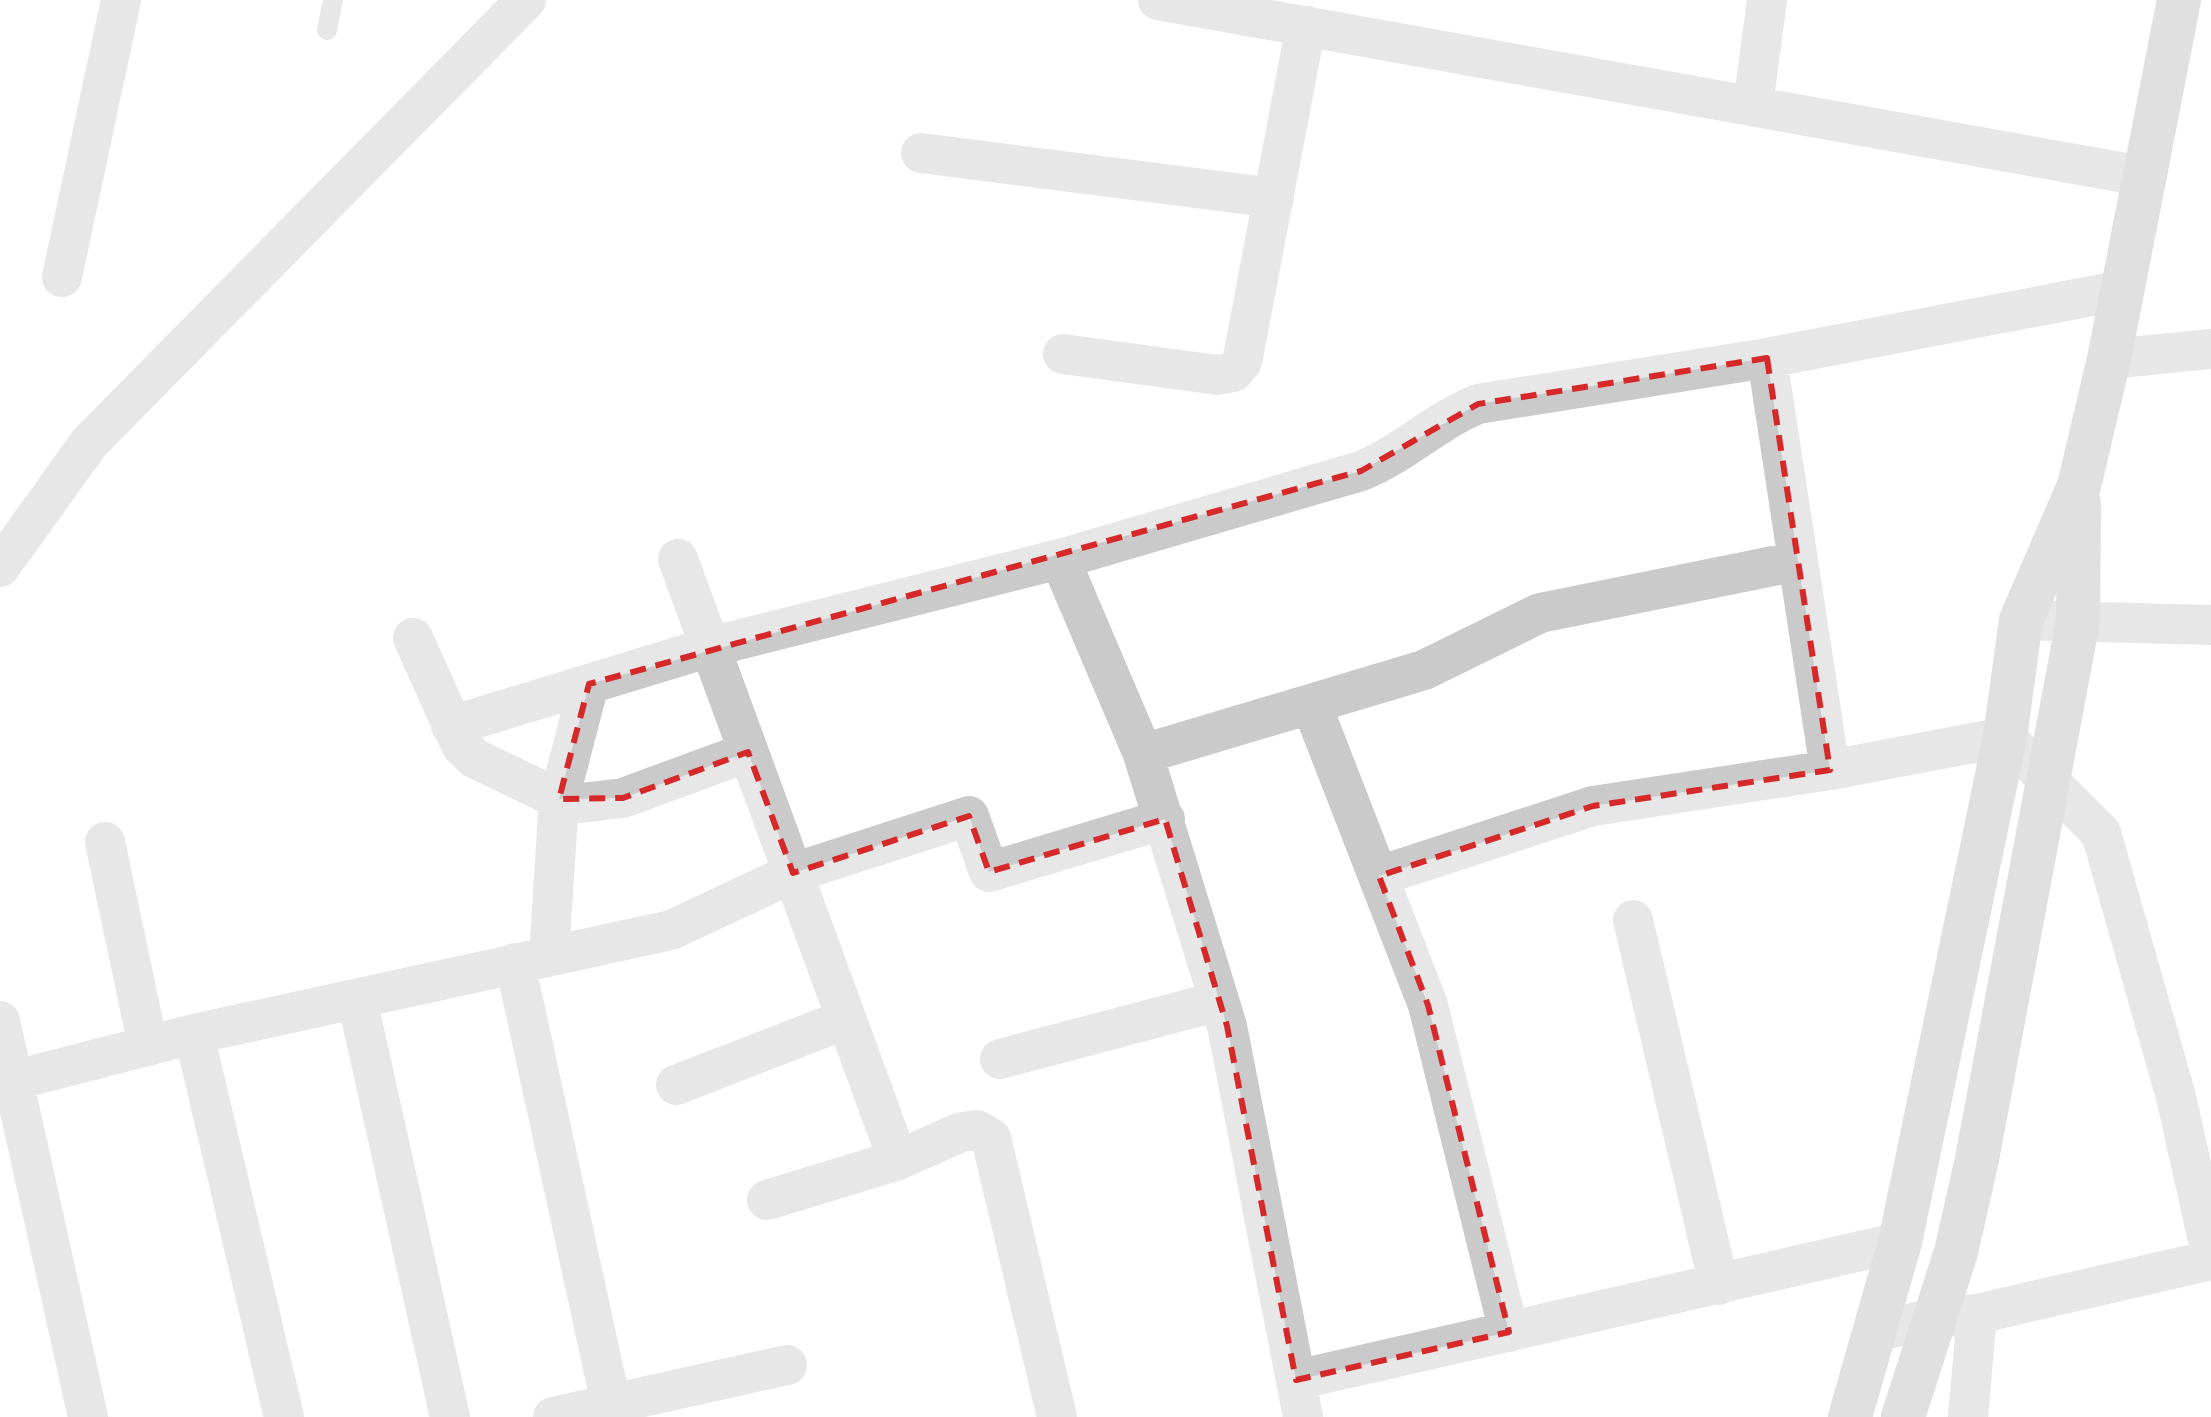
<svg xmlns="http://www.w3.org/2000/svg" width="2211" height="1417" font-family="'Open Sans',sans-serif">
<rect width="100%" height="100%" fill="#fff"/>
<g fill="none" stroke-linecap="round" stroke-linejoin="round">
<!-- lane -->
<path stroke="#cacaca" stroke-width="20" d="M327 30 333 0"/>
<!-- street -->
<path stroke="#cacaca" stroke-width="40" d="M1158 0 2142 176
M1753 106 1767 0
M921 153 1274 198
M62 277 121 0
M1063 354 1218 375 1233 372 1242 362 1306 26
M1767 358 1830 770
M2109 359 2211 349
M678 559 898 1160
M1060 559 1143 754 1227 1026 1303 1417
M0 567 89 443 526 0
M2021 620 2211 625
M413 638 461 745 474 758 559 799 581 803 623 798 748 752
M1312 706 1428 1005 1509 1332
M451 726 710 647 1060 559 1361 471C1403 454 1436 421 1478 404L1767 358 2123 290
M1143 754 1424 670 1540 613 1798 561
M105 842 148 1046
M1379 876 1593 806 1830 770 2005 737 2101 833 2176 1097 2211 1254
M1633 920 1719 1285
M549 956 559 799 589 684
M515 963 611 1404
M357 999 450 1417
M0 1021 88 1417
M194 1034 284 1417
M1000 1059 1219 1001
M0 1084 194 1034 671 930 793 873 969 816 989 872 1165 819
M676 1085 846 1019
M767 1200 898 1160 961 1132 977 1130 991 1138 1057 1417
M1875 1332 1934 1318 1977 1314 2211 1260
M1296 1380 1900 1242
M553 1417 787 1365
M1968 1417 1977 1314"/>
<!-- secondary -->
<path stroke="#bababa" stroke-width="44" d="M1850 1417 1900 1242 2005 737 2021 620 2079 486 2109 359 2179 0
M1903 1417 1956 1252 1977 1159 2078 621 2079 504"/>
</g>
<!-- marked area -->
<path d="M0 0H2211V1417H0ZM1767 358 1830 770 1593 806 1379 876 1428 1005 1509 1332 1296 1380 1227 1026 1165 819 989 872 969 816 793 873 748 752 623 798 559 799 589 684 1361 471 1478 404Z" fill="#fff" fill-opacity=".55" fill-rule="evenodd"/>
<path fill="none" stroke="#d62828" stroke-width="6" stroke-dasharray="16 10" stroke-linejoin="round" d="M1767 358 1830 770 1593 806 1379 876 1428 1005 1509 1332 1296 1380 1227 1026 1165 819 989 872 969 816 793 873 748 752 623 798 559 799 589 684 1361 471 1478 404Z"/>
</svg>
